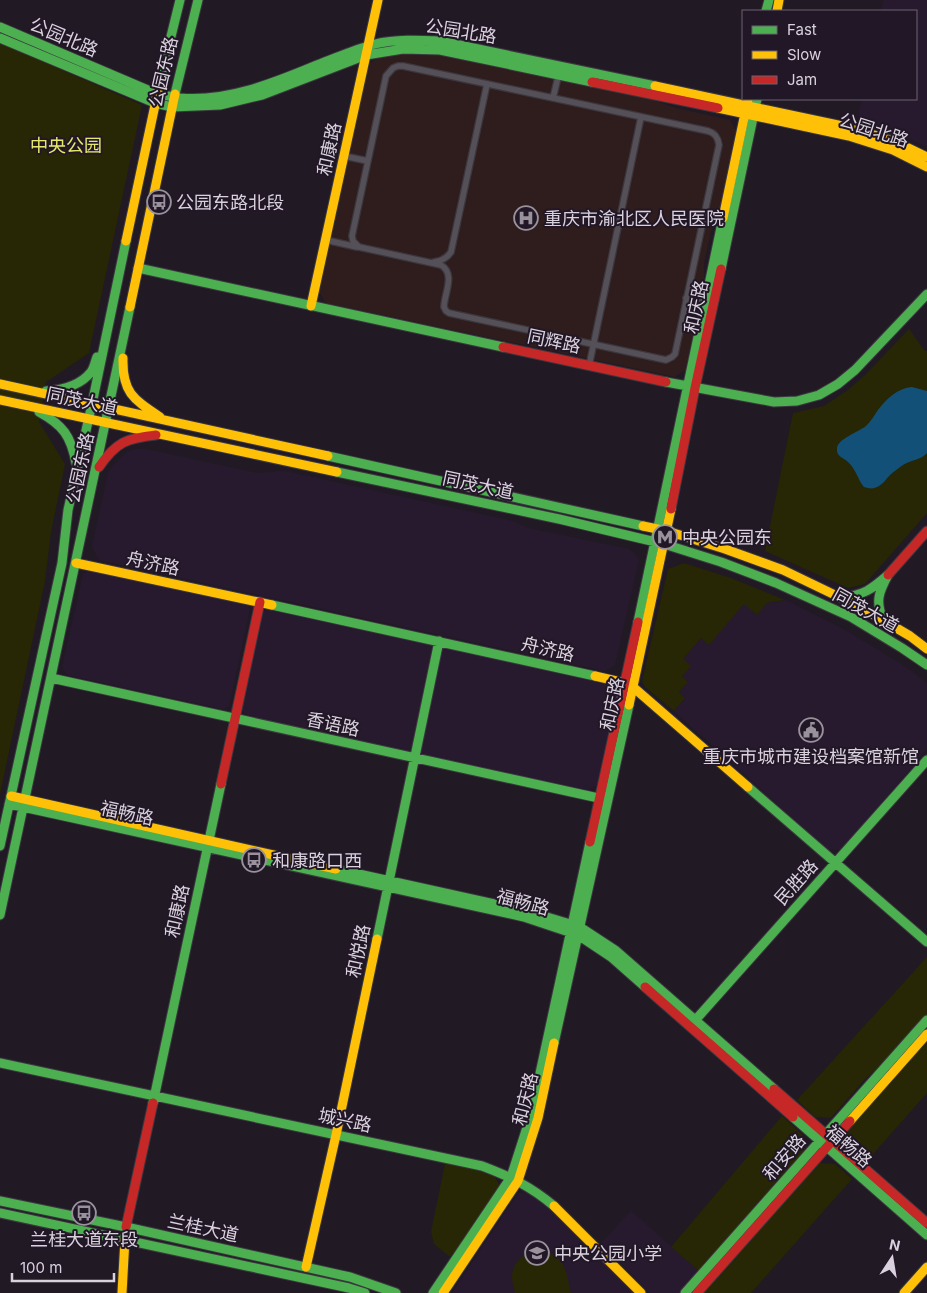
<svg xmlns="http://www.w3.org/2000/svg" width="927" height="1293" font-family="Inter,'Noto Sans SC',sans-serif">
<rect width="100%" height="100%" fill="#211a24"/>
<!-- built -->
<path fill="#271a2e" d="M883 0H927V147L898 133 857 121 862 99H916V11H881Z
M136 449H146L257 473 285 471 513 521 528 528 629 549 639 559 615 665 605 671 99 560 92 547 108 473 112 467 127 452Z
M91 569 246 602 250 609 229 706 223 709 67 675 62 667 83 574Z
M785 600 847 631 906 667 927 683V749L842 849 828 850 674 711 685 698 679 692 688 681 682 676 683 659 701 638 709 644 744 604 767 603Z
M270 608 611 683 617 692 597 785 588 790 245 714 242 708 263 612Z
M526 1192 536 1198 555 1213 635 1293H452L518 1193Z
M631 1211 699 1271 680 1293H650L601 1243Z"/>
<!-- medical -->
<path fill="#2e1d1c" d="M405 53 440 55 647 98 676 108 730 120 736 131 721 209 712 227 704 264V286L685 370 675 377 326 303 319 292 369 64 376 59Z"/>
<!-- green -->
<path fill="#272605" d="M0 43 142 105 89 353 46 382 39 422 65 464 51 532 45 581 0 794Z
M909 329 924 350 927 351V513L865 584 848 588 765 551 793 413 824 406 848 390 866 374Z
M684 563 731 578 785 600 767 603 757 615 744 604 709 645 701 638 683 659 691 666 682 676 688 682 679 692 685 698 674 711 645 687 642 681 668 569Z
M927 957V1014L884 1062 864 1080 831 1118 815 1117 797 1100Z
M927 1040V1093L866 1162 847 1145V1130Z
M782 1116 804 1136 805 1150 759 1201 746 1218 699 1271 671 1247Z
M445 1163 480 1171 495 1177 500 1186 468 1234 450 1257 434 1244 431 1232Z
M819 1163 835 1164 852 1179 751 1293H702Z
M542 1250C566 1256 566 1272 571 1293H515C514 1288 512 1282 512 1277 512 1260 527 1251 542 1250Z"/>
<!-- water -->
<path fill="#135078" d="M912 387 927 391V453C921 460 911 460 903 465 899 468 894 471 890 475 886 479 884 483 879 486 874 489 870 489 864 487 858 480 856 469 848 462 843 457 836 457 837 448 838 439 858 432 866 426 871 421 874 416 878 410 886 399 898 388 912 387Z"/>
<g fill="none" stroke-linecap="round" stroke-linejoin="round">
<!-- street casing -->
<g stroke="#3b373f" stroke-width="8">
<path id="street" d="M398 66H403L708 131C715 133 718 137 719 145L675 354 672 357 666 360 449 313 446 311 444 307C444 294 456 274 441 265L359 247 353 241 352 236 386 76 393 68Z
M553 98 559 73
M344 156 368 161
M326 240 357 247
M434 262C442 261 447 258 451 252L487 84
M686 298 706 303
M589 366 641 117"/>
</g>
<!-- fast casing -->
<g stroke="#3b373f" stroke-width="11">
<path id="fast" d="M766 11 769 0
M0 27 157 94C165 95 172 97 180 98 227 102 274 83 317 65 336 58 355 49 375 44 396 39 418 40 440 41L655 86
M0 38 155 103 172 107 220 105 262 95 366 55 403 49 440 50 592 82
M161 77 180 0
M175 94 198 0
M138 268 503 347
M721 269 757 99
M666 382 774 402 797 401 819 395 838 384 855 370 927 294
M46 391C62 390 80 386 91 372 94 368 95 362 97 357
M39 412C63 425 71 436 76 463
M328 456 643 526
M337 472 559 519 664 544 721 562 776 583 851 617 902 648 927 665
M841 597C863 596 872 589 888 575 879 592 875 601 883 620
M272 605 595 676
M638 622 723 218
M51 678 603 799
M748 787 927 942
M9 804 524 917 578 935 611 957 645 987
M0 846 62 563 68 510 92 404 126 241
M336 869 527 911 580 927 615 950 774 1089
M0 915 130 307
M377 939 439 641
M691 1025 927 760
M554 1043 629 705
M0 1063 482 1166C511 1177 530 1186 554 1206
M153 1103 221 784
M793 1117 927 1235
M0 1201 126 1227 350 1277 396 1293
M0 1213 349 1288 365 1293
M433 1293 511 1177 531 1115 590 842
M685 1293 927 1020"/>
</g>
<!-- slow casing -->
<g stroke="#3b373f" stroke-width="11">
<path id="slow" d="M777 11 779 0
M655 86 852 128 896 142 927 157
M718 108 849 136 893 150 927 167
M723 218 748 99
M126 241 161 77
M311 306 378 0
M130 307 175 94
M123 358C122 392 133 399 160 417
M0 384 328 456
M0 400 337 472
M643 526 667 531 725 549 783 570 864 609 910 636 927 649
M76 563 272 605
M595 676 625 683 633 687 748 787
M629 705 671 509
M11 796 336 869
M850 1121 927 1034
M554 1206 641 1293
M306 1267 336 1135 377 939
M122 1293 125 1239
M443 1293 518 1181 538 1118 554 1043
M904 1293 927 1267"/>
</g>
<!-- jam casing -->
<g stroke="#3b373f" stroke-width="11">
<path id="jam" d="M592 82 718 108
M503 347 666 382
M99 467C116 442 127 438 156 435
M671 509 695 388 721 269
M888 575 927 531
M221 784 260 602
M590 842 638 622
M645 987 793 1117
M774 1089 927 1223
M126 1227 153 1103
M697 1293 850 1121"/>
</g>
<!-- street -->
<use href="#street" stroke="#555057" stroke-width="5.5"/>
<!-- fast -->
<use href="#fast" stroke="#4caf50" stroke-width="9"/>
<!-- slow -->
<use href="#slow" stroke="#ffc107" stroke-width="9"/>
<!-- jam -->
<use href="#jam" stroke="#c62828" stroke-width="9"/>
</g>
<!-- icons -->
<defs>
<g id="bus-ring" transform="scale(1.25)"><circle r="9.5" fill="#221727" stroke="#99929c" stroke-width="1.5"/><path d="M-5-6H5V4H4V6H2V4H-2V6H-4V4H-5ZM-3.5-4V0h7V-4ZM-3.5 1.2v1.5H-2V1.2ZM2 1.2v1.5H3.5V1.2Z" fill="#99929c"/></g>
<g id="hospital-ring" transform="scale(1.25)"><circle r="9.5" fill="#221727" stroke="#99929c" stroke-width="1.5"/><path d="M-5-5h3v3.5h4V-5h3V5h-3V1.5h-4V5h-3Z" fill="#99929c"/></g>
<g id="metro-ring" transform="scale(1.25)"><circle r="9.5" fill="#221727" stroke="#99929c" stroke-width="1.5"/><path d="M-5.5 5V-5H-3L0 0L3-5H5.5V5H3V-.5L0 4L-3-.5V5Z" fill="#99929c"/></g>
<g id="civic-ring" transform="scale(1.25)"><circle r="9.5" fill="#221727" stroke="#99929c" stroke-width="1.5"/><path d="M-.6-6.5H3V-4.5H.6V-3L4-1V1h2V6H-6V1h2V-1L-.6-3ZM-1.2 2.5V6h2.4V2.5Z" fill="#99929c"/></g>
<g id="school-ring" transform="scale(1.25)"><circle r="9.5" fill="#221727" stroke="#99929c" stroke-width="1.5"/><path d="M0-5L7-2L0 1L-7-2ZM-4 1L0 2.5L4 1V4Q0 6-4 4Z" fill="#99929c"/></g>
</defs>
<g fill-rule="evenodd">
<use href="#bus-ring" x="159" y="202"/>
<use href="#hospital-ring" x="526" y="218"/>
<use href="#metro-ring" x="665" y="537"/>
<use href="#civic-ring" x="811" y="730"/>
<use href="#bus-ring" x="254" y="860"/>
<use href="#bus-ring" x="84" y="1213"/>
<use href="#school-ring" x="537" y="1253"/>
</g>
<g text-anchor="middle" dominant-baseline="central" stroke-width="4" stroke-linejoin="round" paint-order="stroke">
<!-- street labels -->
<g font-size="18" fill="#d9d2dd" stroke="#221727">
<text transform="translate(461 31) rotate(9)">公园北路</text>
<text transform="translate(64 37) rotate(23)">公园北路</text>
<text transform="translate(163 72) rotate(-77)">公园东路</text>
<text transform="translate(874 130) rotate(18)">公园北路</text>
<text transform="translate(329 149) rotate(-78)">和康路</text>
<text transform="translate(696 307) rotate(-78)">和庆路</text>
<text transform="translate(554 341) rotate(12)">同辉路</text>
<text transform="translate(82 401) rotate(12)">同茂大道</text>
<text transform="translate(80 468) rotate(-78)">公园东路</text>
<text transform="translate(478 485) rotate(12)">同茂大道</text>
<text transform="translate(153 563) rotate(12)">舟济路</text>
<text transform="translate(866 610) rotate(29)">同茂大道</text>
<text transform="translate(548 649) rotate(13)">舟济路</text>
<text transform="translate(612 704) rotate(-78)">和庆路</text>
<text transform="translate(333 724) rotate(12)">香语路</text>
<text transform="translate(127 813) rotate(12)">福畅路</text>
<text transform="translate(796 882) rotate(-48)">民胜路</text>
<text transform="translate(523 902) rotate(15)">福畅路</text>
<text transform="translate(177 911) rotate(-78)">和康路</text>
<text transform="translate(358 951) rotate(-78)">和悦路</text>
<text transform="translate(525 1099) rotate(-76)">和庆路</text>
<text transform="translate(345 1120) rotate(12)">城兴路</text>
<text transform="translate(849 1146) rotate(41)">福畅路</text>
<text transform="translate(784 1157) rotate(-49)">和安路</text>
<text transform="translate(203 1228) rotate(12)">兰桂大道</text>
</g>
<!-- park labels -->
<g font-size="18" fill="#e5e869" stroke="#221727">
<text x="66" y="145">中央公园</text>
</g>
<!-- poi labels -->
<g font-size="18" fill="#d9d2dd" stroke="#221727" text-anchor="start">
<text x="176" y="202">公园东路北段</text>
<text x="544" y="218">重庆市渝北区人民医院</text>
<text x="682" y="537">中央公园东</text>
<text x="811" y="756" text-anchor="middle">重庆市城市建设档案馆新馆</text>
<text x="272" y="860">和康路口西</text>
<text x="84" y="1239" text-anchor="middle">兰桂大道东段</text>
<text x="554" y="1253">中央公园小学</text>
</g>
</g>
<!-- legend -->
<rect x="742" y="10" width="175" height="90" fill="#221727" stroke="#6b6270"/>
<rect x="752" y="26" width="25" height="8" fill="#4caf50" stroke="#6b6270"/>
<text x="787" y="35" font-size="15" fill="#d9d2dd">Fast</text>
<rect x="752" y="51" width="25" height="8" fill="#ffc107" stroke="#6b6270"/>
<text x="787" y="60" font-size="15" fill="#d9d2dd">Slow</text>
<rect x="752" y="76" width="25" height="8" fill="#c62828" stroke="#6b6270"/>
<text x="787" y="85" font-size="15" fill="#d9d2dd">Jam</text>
<!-- north arrow -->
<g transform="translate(892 1258) rotate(12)" stroke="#221727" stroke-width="4" paint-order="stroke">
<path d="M0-4L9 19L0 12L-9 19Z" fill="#d9d2dd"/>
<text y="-8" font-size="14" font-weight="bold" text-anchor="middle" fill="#d9d2dd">N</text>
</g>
<!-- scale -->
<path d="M12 1273v8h102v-8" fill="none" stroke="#d9d2dd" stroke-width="2.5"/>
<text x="20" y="1273" font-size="15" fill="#d9d2dd" stroke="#221727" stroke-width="4" paint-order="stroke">100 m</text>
</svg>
